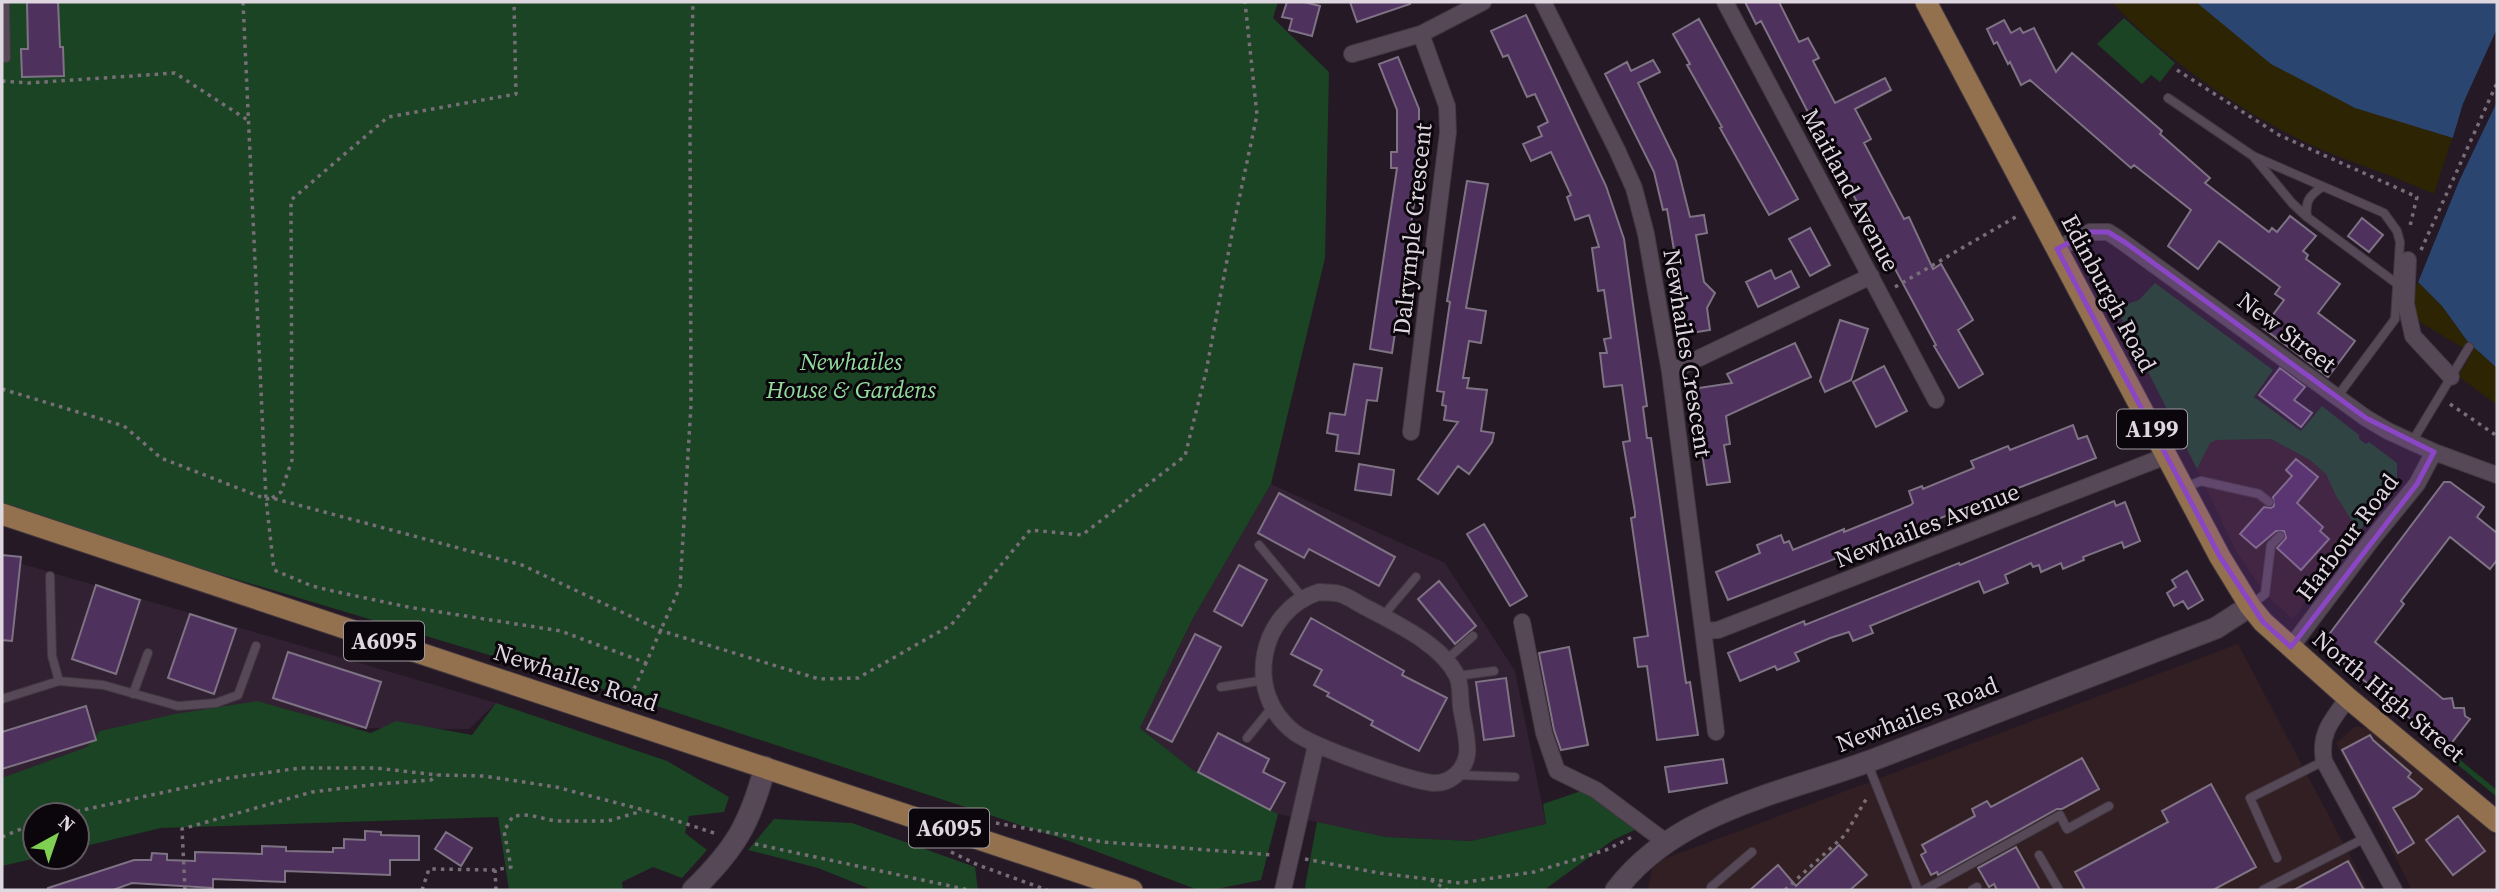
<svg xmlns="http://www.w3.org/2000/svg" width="2499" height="892" font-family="'Source Serif 4',serif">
<rect width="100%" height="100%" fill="#251925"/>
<!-- commercial -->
<path fill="#311f23" d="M2271 439 2310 460 2326 474 2336 496 2359 532 2293 619 2265 594 2236 551 2197 469 2210 443 2216 440Z
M2238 644 2368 890H1648L1653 863Z
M2356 726 2371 729 2497 837V890H2412L2336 743Z"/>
<!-- built -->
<path fill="#322132" d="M1271 484 1445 563 1515 671 1546 824 1471 841 1386 837 1278 814 1193 770 1140 728 1192 620Z
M2 558 496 703 469 729 225 727 2 787Z"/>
<!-- green -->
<path fill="#1a4423" d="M2 2H1278L1273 18 1329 72 1325 258 1271 484 1192 620 1140 728 1193 770 1278 814 1261 880 1212 890H1198L1069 841 629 697 2 509Z
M2124 18 2175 63 2160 82 2151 75 2142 84 2097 44Z
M2155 283 2273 370 2254 397 2301 431 2322 406 2359 435V439L2366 444 2369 442 2397 463V479L2359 532 2336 496 2326 474 2310 460 2271 439 2216 440 2210 443 2197 469 2116 308 2139 300Z
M257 701 371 733 396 721 472 735 496 703 667 761 729 797 724 812 689 816 685 833 707 850 682 878 653 867 622 882 623 890H509L498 817 161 828 77 848V815H35V857H41L2 866V778L87 747 100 731 175 714Z
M2433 738 2497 790V797L2430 742Z
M1587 789 1639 828 1613 840 1544 890H1308L1305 887 1317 822 1386 837 1471 841 1546 824 1543 804Z
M774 819 852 823 975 867 978 890H873L818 868 748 850Z"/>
<!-- sand -->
<path fill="#2c2403" d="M2112 2H2497V29L2463 104 2434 194C2397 177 2358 165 2320 149 2251 119 2162 58 2112 2Z
M2418 282 2442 306 2468 342 2497 368V405L2458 376 2472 353 2423 324 2413 315V292Z"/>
<!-- water -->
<path fill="#2b4571" d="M2196 2H2497V29L2463 104 2453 138 2355 108 2271 64Z
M2497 102V368L2468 342 2442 306 2418 282 2459 181Z"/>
<!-- pier -->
<path fill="#251925" d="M2497 29V37L2467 105 2457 139 2452 141 2463 104Z
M2497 98 2459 181 2418 282 2417 277 2456 180 2494 100Z"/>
<!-- building -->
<path fill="#4f315e" stroke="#7e7384" stroke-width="2" d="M27 2H58L60 47H63L64 76 22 77 21 49H28Z
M1287 2H1304L1320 6 1312 36 1289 30 1292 19 1282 17Z
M1350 2H1409L1410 4 1357 22Z
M1745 2H1779L1799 42 1808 38 1819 58 1813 61 1835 103 1885 78 1891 90 1855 109 1871 139 1864 143 1904 219 1909 217 1933 269 1941 264 1973 320 1958 330 1983 374 1959 388 1934 346 1936 345 1871 224 1869 225 1834 158 1832 159 1761 21 1756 24Z
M1526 15 1606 186 1624 239 1647 406 1643 407 1647 438H1651L1686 683 1690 682 1698 735 1657 740 1647 666 1638 667 1634 638 1648 636 1631 518 1635 517V512L1623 442 1630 441 1622 385 1604 387 1600 353H1607L1604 339 1611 338 1604 290 1598 291 1592 248 1599 247 1589 215 1575 220 1567 197 1571 195 1551 152 1531 161 1523 144 1542 136 1538 127 1548 122 1535 94 1527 97 1508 55 1503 57 1491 31Z
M1699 19 1798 199 1769 215 1720 128 1722 127 1687 65 1690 64 1673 34Z
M2004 20 2011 33 2020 28 2023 33 2034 28 2056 72 2072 53 2162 131 2160 134 2210 178 2205 183 2269 232 2272 228 2277 232 2290 216 2316 236 2303 251 2308 255 2306 259 2340 284 2318 313 2355 341 2328 377 2263 328 2284 300 2275 294 2280 287 2219 241 2198 269 2168 246 2191 210 2134 165 2131 168 2030 80 2021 85 2010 62 2008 64 1997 42 1994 44 1987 29Z
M1398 57 1419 109V170L1392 353 1370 349 1397 168H1391V152H1397V110L1379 64Z
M1653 60 1660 72 1638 83 1676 161 1690 217 1704 215 1707 233 1696 235 1704 282 1715 293 1707 308 1710 330 1684 334 1677 285H1680L1667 209 1663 210 1654 172 1605 74 1627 62 1631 71Z
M1467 181 1488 184 1466 308 1486 311 1481 343 1469 341 1463 378H1469L1467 388 1487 390 1481 431 1494 433 1492 442 1469 474 1458 466 1438 494 1418 479 1458 422 1444 420 1446 406 1442 405 1444 392 1437 391 1450 302 1447 301Z
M2362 218 2383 235 2369 252 2348 236Z
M1810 228 1830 265 1810 276 1789 239Z
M1771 270 1775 279 1791 271 1799 287 1758 307 1746 282Z
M1840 320 1868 329 1851 380 1825 392 1820 381Z
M1795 343 1811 377 1726 416 1730 444 1724 445 1730 482 1707 485 1692 389 1732 383 1727 374Z
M1354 364 1382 368 1377 401 1367 400 1359 454 1336 451 1338 435 1327 433 1330 413 1345 415Z
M1884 366 1907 411 1876 427 1853 382Z
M2280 368 2305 387 2294 400 2312 413 2301 427 2259 395Z
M2073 425 2078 439 2087 436 2096 458 1728 600 1716 572 1760 553 1757 545 1781 535 1784 543 1789 541 1793 550 1844 529V532L1911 505 1913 503 1909 491 1922 486 1923 489 1974 468 1971 461 2008 446 2010 450Z
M2296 459 2318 477 2297 503 2323 527 2320 531 2329 539 2301 570 2277 548 2286 538 2284 531H2276L2256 548 2240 534 2264 507 2271 508 2274 506 2273 497 2292 476 2286 470Z
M1359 464 1394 470 1391 495 1355 490Z
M2444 482H2450L2484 507 2477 517 2497 533V560L2490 569 2450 537 2401 601 2404 604 2375 642 2443 699 2452 698 2454 708H2464L2465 716 2470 719 2447 749 2321 645Z
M1279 493 1395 557 1379 586 1309 549 1304 558 1258 533Z
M2114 501 2116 506 2125 502 2140 541 2124 548 2122 542 2083 557 2084 560 2063 569 2061 563 2041 572 2039 565 2033 567 2031 563 2005 575 2008 583 1984 593 1979 581 1870 626 1873 633 1853 641 1849 632 1830 638 1795 653 1799 661 1777 670 1775 666 1740 681 1728 653 1804 621 1805 625 1959 563 1960 565Z
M1484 524 1527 596 1510 606 1467 534Z
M2 555 21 557 12 641 2 640Z
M1239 565 1267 580 1242 626 1214 611Z
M2187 571 2203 600 2188 609 2183 601 2174 606 2167 593 2176 587 2172 580Z
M1439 581 1476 626 1455 644 1418 599Z
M96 585 140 600 116 674 72 659Z
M190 614 236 629 214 694 168 678Z
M1311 618 1404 671 1402 675 1447 698 1419 751 1371 725 1373 721 1327 696 1329 693 1314 685 1322 670 1291 654Z
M1195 634 1221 647 1172 742 1147 729Z
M1569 647 1588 745 1561 750 1554 730 1539 653Z
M288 652 381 682 366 728 273 698Z
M1506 678 1514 736 1484 740 1476 682Z
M86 706 96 740 2 769V732Z
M1218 733 1269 759 1263 772 1285 783 1270 810 1198 772Z
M2370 735 2373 740 2411 773 2408 777 2422 789 2415 796 2393 808 2414 843 2398 853 2342 750Z
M2082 758 2099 789 2062 809H2057L1938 875 1937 872 1931 875 1921 855 1926 852 1922 845 1975 816 1972 809 1987 801 1991 807Z
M1723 759 1727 783 1669 792 1665 767Z
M2211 784 2256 867 2213 890H2085L2075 872 2168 822 2162 811Z
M2458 816 2485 851 2453 875 2426 840Z
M365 831 381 832V835L419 836V860H390V875L285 871V882L213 879V888L132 883 113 890H48V888L134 860H151L152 853 167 854V860L195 861V852L262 854V846L286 847V851L333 852V848H344V839L365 840Z
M446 832 472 848 461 866 435 849Z
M1839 845 1867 875 1850 890H1750L1778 865 1796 886Z
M2016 847 2040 890H1997L1994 884 1989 887 1978 868Z
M2348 861 2364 890H2294L2330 871Z"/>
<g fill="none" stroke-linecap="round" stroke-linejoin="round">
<!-- lane casing -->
<g stroke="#403740" stroke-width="10">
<path id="lane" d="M2 58H6L5 2
M2168 98 2253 156 2292 203 2307 217 2396 283
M2253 156 2384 213 2397 231 2400 242 2395 319 2337 397
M2307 217C2305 201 2309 196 2322 187
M2412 442 2469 347
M2186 487 2201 481 2259 494 2269 502
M1259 545 1302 597
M50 576 52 656 59 681
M2252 604 2265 594 2271 545 2280 536
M1382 617 1416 577
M1445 661 1473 636
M1457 676 1494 671
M1221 687 1265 680
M133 694 148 653
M2 699 59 681 103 685 178 706 216 703 238 695 256 646
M1247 738 1273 706
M1867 762 1918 890
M1457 775 1515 777
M2039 855 2059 890
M2277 858 2250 798 2324 761
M1711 890V887L1752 852
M1924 890 2060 815 2067 829 2109 806
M1972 890 1977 887
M2263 890 2365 838"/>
</g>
<!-- street casing -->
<g stroke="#403740" stroke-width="18">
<path id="street" d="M1543 2 1617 150 1634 188 1646 234 1670 372 1716 732
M1725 2 1936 400
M1352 54 1421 34 1483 2
M2057 249 2090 232H2108L2116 237 2366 418 2388 431 2434 452 2497 475
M2408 260 2406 304 2413 336 2451 377
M1670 372 1871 276
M1411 432 1448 132 1447 106 1421 34
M1319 592C1326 593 1334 592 1340 594 1350 597 1360 605 1369 609 1397 624 1442 645 1457 676 1461 684 1460 698 1461 707 1463 721 1469 741 1467 755 1464 771 1450 784 1433 783 1408 780 1313 747 1294 732 1243 693 1259 611 1319 592Z
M1522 622 1544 733 1557 771 1596 790 1667 843
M1704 631 1718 630 2166 456
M2291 647 2373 538 2417 484 2434 452
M2348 698C2332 720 2319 733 2324 761L2394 890
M1283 890 1316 745"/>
</g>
<!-- secondary casing -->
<g stroke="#403740" stroke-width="23">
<path id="secondary" d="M693 890C735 849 750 824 765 767
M1616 890C1677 809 1789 792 1878 758 1991 714 2103 671 2216 628L2250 606"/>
</g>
<!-- primary casing -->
<g stroke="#403740" stroke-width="23">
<path id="primary" d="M1926 2 2220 557 2250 606 2263 622 2348 698 2497 822
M2 514 1132 890"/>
</g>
<!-- path -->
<path stroke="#786e78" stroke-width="3.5" stroke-dasharray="3.5 5" stroke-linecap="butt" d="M243 2 266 499 274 570 312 586 337 592 408 607 561 631 646 663 680 587 691 405 690 127 693 2
M2177 70 2279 135 2417 197 2410 226
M2 81 29 83 175 73 249 121
M2421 250 2497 83
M1895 287 2019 215
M2 389 124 426 161 458 266 499 272 498 522 565 662 631 819 679 858 678 951 625 1030 530 1082 535 1185 456 1206 372 1234 223 1257 115 1245 2
M2450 404 2497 436
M272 498 281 492 292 460 291 200 388 117 516 94 514 2
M627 704 646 663
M60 815 229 778 300 768H376L437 775 484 776 556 787 644 810 717 834
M996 823 1103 842 1274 855
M2 837 35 823
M755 844 969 890
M951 852 978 865 1047 890
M1305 859 1379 873 1460 883 1534 872 1606 850 1632 837
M1431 880 1447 890
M185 890 182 829 312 792 378 784 431 780 437 775
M422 890 429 869 495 870
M496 890 495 870 511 867 504 831 513 816 529 815 555 821H608L642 811
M1785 890 1845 835 1868 796"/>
<!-- lane -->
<use href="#lane" stroke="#564856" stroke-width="8"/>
<!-- street -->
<use href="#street" stroke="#564856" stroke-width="16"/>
<!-- secondary -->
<use href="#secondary" stroke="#564856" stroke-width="21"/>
<!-- primary -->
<use href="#primary" stroke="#93714e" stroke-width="21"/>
</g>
<!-- marked area -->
<path fill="#8a46c4" fill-opacity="0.2" stroke="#8a46c4" stroke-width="5" stroke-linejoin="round" d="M2090 232H2108L2126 243 2366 418 2434 452 2417 484 2291 647 2263 622 2220 557 2057 249Z"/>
<g text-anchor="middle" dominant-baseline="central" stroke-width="6" stroke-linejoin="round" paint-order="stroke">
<!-- shield labels -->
<g fill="#0b060b" stroke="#9f989f" stroke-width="2">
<rect x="2117" y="409.5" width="70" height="39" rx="5"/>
<rect x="344" y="621.5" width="80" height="39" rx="5"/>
<rect x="909" y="808.5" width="80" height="39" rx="5"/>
</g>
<g font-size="23" font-weight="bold" fill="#dfd7df">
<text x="2152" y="429">A199</text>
<text x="384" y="641">A6095</text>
<text x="949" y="828">A6095</text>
</g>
<!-- street labels -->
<g font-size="24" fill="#dfd7df" stroke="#0b060b">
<text transform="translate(1851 190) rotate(62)">Maitland Avenue</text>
<text transform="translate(1412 229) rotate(-84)">Dalrymple Crescent</text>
<text transform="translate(2109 293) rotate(62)">Edinburgh Road</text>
<text transform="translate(2287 332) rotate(37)">New Street</text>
<text transform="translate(1688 353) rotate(81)">Newhailes Crescent</text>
<text transform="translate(1927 525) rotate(-21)">Newhailes Avenue</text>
<text transform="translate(2347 537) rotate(-53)">Harbour Road</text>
<text transform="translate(576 677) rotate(18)">Newhailes Road</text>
<text transform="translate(2389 696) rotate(40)">North High Street</text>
<text transform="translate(1917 714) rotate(-21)">Newhailes Road</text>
</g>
<!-- park labels -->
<g font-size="24" font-style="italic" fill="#92dc9e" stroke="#0b060b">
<text x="851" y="361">Newhailes<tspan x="851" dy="28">House &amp; Gardens</tspan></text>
</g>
</g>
<!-- border -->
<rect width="2499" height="892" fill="none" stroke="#dfd7df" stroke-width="7"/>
<!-- north arrow -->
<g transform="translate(56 836) rotate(40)"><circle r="33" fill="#0b060b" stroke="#605a60" stroke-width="2"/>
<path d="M0-5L12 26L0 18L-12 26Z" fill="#7fd052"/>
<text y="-10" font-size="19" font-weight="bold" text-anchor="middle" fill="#dfd7df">N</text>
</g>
</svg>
